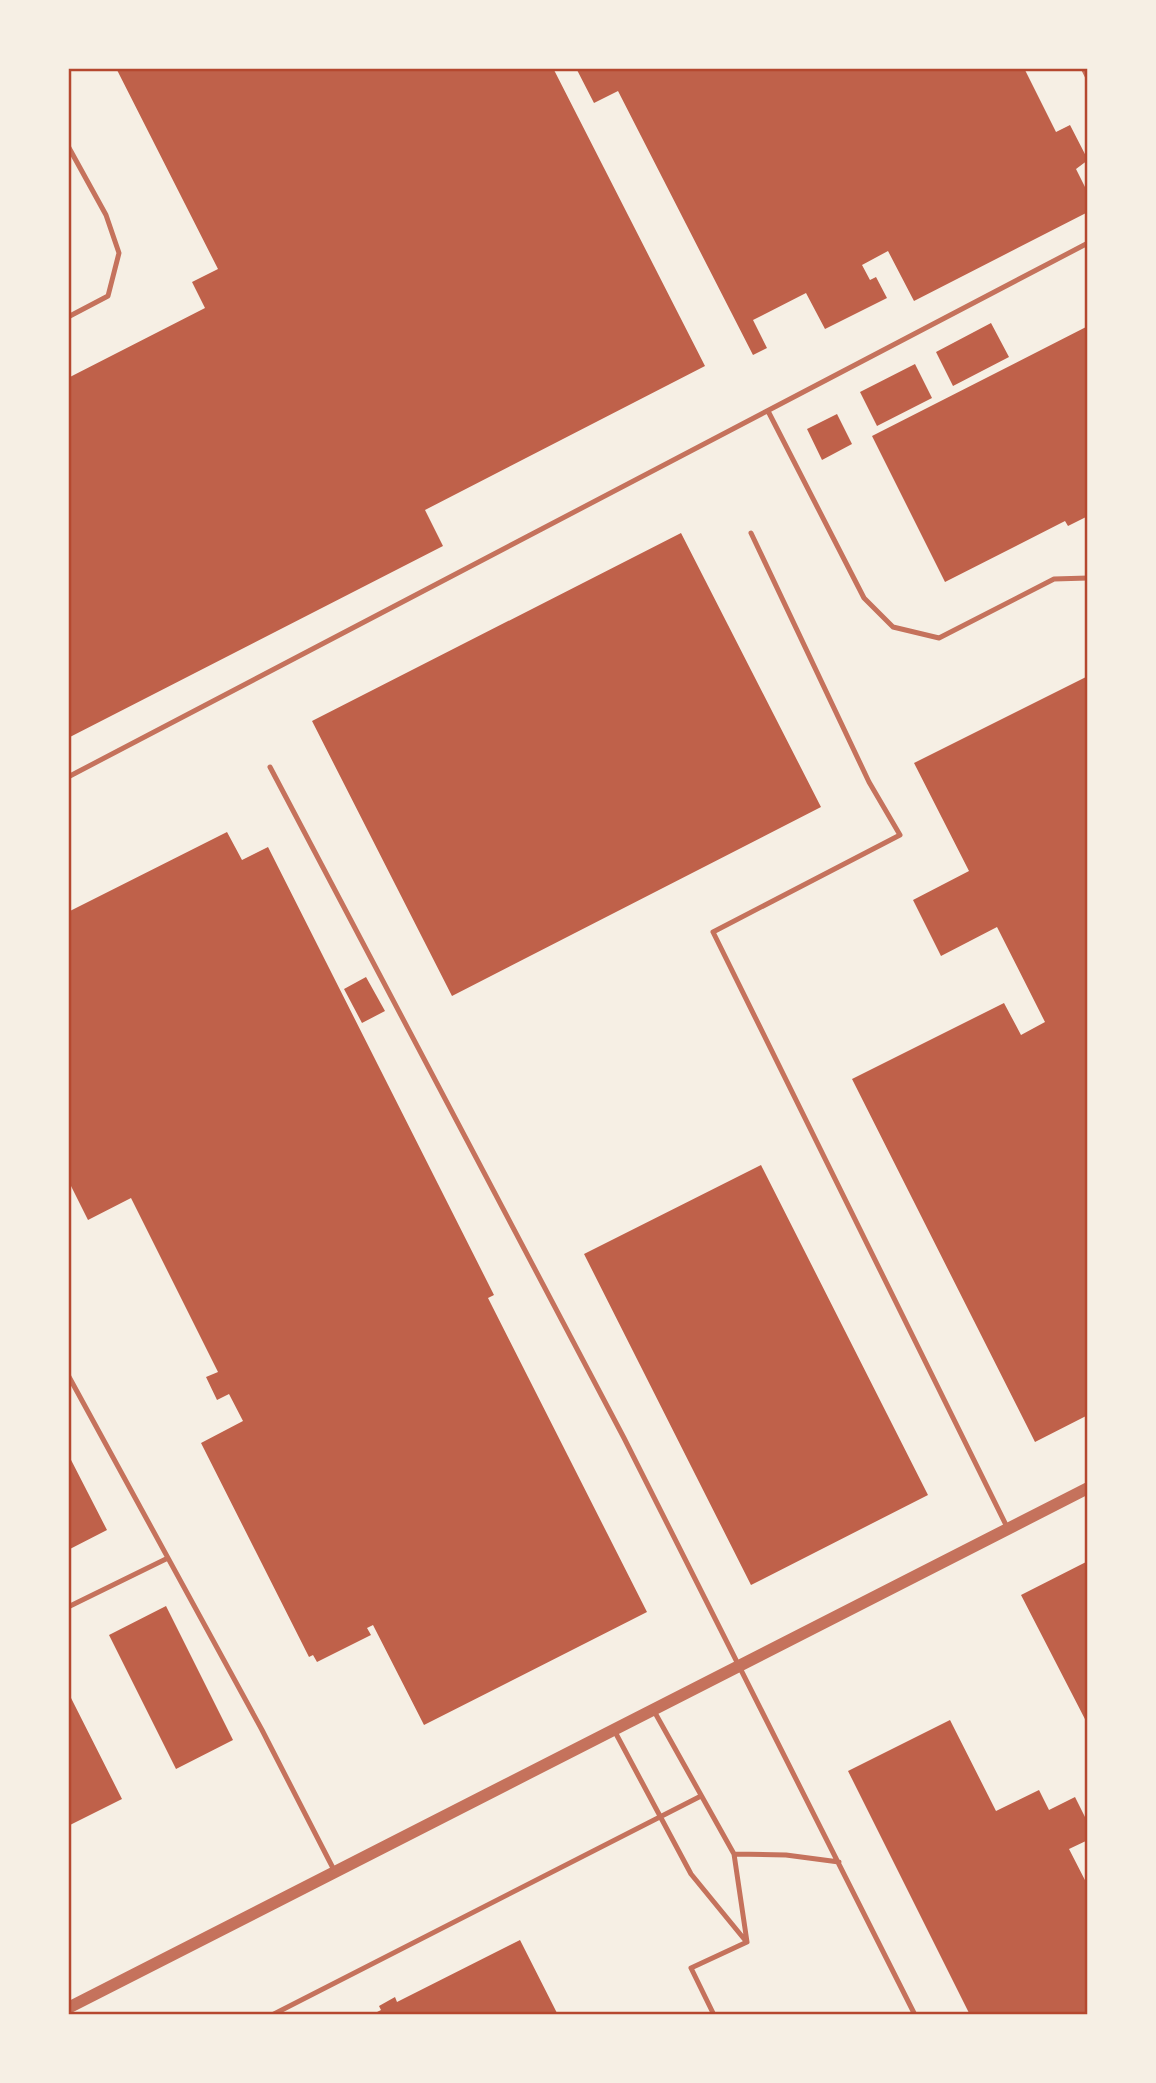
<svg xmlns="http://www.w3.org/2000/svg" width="1156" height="2083" font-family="Karla,sans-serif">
<rect width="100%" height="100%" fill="#f6efe4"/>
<!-- building -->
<path fill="#bf614a" d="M116 68H553L705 366 425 510 443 546 68 738V378L205 308 192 282 218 269Z
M576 68H1024L1056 132 1070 125 1088 160 1076 169 1088 193V212L914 301 888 251 862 265 870 280 876 277 887 298 825 329 806 293 753 320 767 348 753 355 618 91 594 103Z
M991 323 1009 357 953 386 936 352Z
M1088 326V516L1068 526 1065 521 945 582 872 436Z
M915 364 932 398 877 426 860 392Z
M837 414 852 444 822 460 807 429Z
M681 533 821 807 452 996 312 721Z
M1088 676V1415L1035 1442 852 1079 1004 1003 1021 1035 1045 1022 997 927 941 956 913 900 969 871 914 763Z
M227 832 242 860 268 847 494 1295 488 1298 647 1612 424 1725 373 1625 367 1628 371 1635 317 1662 313 1655 309 1657 201 1443 243 1421 229 1394 217 1400 206 1377 218 1372 131 1198 88 1220 68 1180V912Z
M366 977 385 1011 362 1023 344 989Z
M761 1165 928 1495 751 1585 584 1254Z
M68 1454 107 1530 68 1550Z
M1088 1561V1725L1021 1595Z
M166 1606 233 1740 176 1769 109 1635Z
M68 1692 122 1799 68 1826Z
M950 1720 996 1811 1039 1790 1049 1810 1075 1797 1088 1823V1840L1069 1849 1088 1886V2015H970L848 1771Z
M520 1940 558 2015H371L381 2010 379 2006 395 1997 397 2002Z"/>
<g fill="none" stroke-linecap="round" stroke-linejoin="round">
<!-- service -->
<path stroke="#c5725c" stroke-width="5" d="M1083 68 1088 78
M68 146 106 215 119 253 108 296 68 317
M768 411 864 598 893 627 939 638 1054 579 1088 578
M751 533 869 782 900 835 713 932 1008 1529
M270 767 624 1438 915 2015
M68 777 1088 243
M68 1375 262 1730 335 1872
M68 1607 168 1558
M654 1711 734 1854 747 1942
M614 1730 691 1874 745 1940
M734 1854 786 1855 839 1862
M272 2015 701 1796
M714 2015 691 1968 747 1942"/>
<!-- tertiary -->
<path stroke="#c5725c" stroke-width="12" d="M68 2008 1088 1488"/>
</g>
<!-- border -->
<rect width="1156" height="2083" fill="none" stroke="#f6efe4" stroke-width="140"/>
<rect x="70" y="70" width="1016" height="1943" fill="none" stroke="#b5482f" stroke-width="2.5"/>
</svg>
